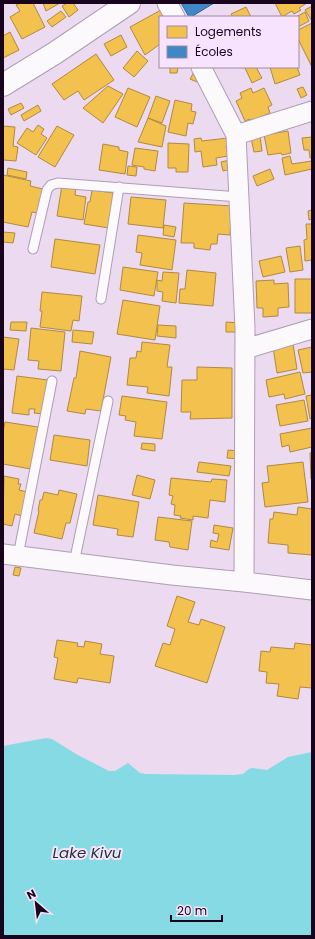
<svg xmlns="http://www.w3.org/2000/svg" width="315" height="939" font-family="Poppins,sans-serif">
<rect width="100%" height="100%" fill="#ecdaf1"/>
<!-- water -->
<path fill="#85dae4" d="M46 738 52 739 76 754 109 771H115L128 763 140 773 146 774 235 775 243 774 249 769 252 768 267 770 288 757 312 752V936H3V746Z"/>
<!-- homes -->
<path fill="#f2c14e" stroke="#b1893f" d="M20 3H33L45 27 22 39 10 17 20 11 16 5Z
M43 3H60L46 11Z
M67 3H73L78 10 69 17 62 6Z
M275 3H307L299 8 301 10 294 14 292 11 282 17Z
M312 6V21L305 10Z
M246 7 251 17H233L231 14Z
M161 10 165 17H160V44L145 55 130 27Z
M61 11 66 17 52 27 47 21Z
M305 12 309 21 298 27V17H296Z
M312 23V67L298 39V30Z
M10 32 19 50 3 58V36Z
M121 35 127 47 111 56 104 44Z
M137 51 148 61 134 77 123 68Z
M96 54 114 80 84 100 78 91 64 100 52 84Z
M170 67H178L177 73H170Z
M248 67H256L262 78 252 83 245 68Z
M270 67H297L300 75 275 84Z
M194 72 201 75 197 82 190 79Z
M108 86 123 94 103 123 83 108Z
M303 87 307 95 301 98 297 89Z
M128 88 150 97 137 127 115 117Z
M251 88 253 93 264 88 272 105 268 107 270 113 251 121 250 119 245 121 236 101 242 98 240 93Z
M156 96 170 101 162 123 148 118Z
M175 100 192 104 191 111 196 112 193 124 188 123 186 136 168 132Z
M21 103 24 108 11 115 8 109Z
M38 105 41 111 24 121 21 115Z
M148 118 166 126 162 147 138 142Z
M38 125 44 129 41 134 47 138 36 155 17 143 27 128 33 132Z
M3 126 15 127 13 146 18 147 16 161 3 160Z
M57 126 74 135 55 167 38 157Z
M288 131 291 153 282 155 281 153 268 155 264 135Z
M260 136 262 151 254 152 251 138Z
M312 137V157L310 158 309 150H304L302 138Z
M201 138 202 141 228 138 229 146H226L228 156 216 158 217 165 203 167 201 151 195 152 194 139Z
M168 143 189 144 188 172H176V168H168Z
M103 144 119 147V150L128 152 125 174 99 170Z
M135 148 158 151 155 171 144 169V167L132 165Z
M290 156 292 164 312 161V169L285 175 282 158Z
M234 159 236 168 223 171 221 162Z
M128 166 137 167 136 176 127 175Z
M8 168 27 172 26 179 7 175Z
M270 169 274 179 257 186 253 176Z
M3 175 31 181 30 186 43 189 38 213 32 212 28 227 3 222Z
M62 185 76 187 75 195 86 197 83 220 57 216Z
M92 190 113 193 109 228 84 224 88 202H90Z
M131 197 166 200 163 228 128 224Z
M184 203 232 206 230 235 218 234 217 244H211L210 250 194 248V243H181Z
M312 210V219L309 220 308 211Z
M306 224H312V260L305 261 304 240 307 239Z
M164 225 176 227 174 237 163 235Z
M3 232 15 233 13 243 3 242Z
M138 235 176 240 172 270 140 265 142 253 136 252Z
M55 239 100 245 95 274 51 267Z
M300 246 303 270 290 272 286 248Z
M281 256 285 272 263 277 259 261Z
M123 267 158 272 154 296 120 290Z
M187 270 216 273 213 306 179 303 180 289H185Z
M163 272 179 273 176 303 162 301 163 292 157 291V280L162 281Z
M295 279H312V313H295Z
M274 280V284L288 283 289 307 278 308V316L263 317V308H257L256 281Z
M42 292 82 296 79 321 73 320 71 331 40 327 42 311H40Z
M123 300 160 306 155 340 117 334Z
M11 322H27L26 331 10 330Z
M226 322 241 323 240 332H226Z
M158 325 176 326V338L157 336Z
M31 328 65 332 61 371 38 369 39 361 28 360Z
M73 330 94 332 92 344 72 342Z
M3 337 19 339 14 370 3 369Z
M142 342 170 345 167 367H172L169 396 147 393 148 387 127 385 130 358H136L137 351 141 352Z
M293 344 297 369 277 373 273 347Z
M312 347V372L303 373 298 350Z
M80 351 111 357 101 411 86 409 85 414 67 411 74 378H76Z
M197 367 232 368V418L190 419 191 412H181L182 380H197Z
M300 372 305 394 285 399 284 394 269 397 266 380Z
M17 376 48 380 43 414 34 413 35 409H29V415L12 413Z
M312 395V418L310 419 306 396Z
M122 396 167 402 162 439 134 436 136 422 125 420 126 416 119 415Z
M304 400 308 421 280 426 276 405Z
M5 422 38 427 31 469 3 464V432Z
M312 428V447L290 452 289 445 282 447 280 434Z
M54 435 90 440 87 466 50 460Z
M142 443 155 444V451L141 449Z
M228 450 240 451V459L227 458Z
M312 452V479H311L310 453Z
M199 462 231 466 229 476 197 472Z
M303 462 308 502 265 507 262 483 269 482 267 466Z
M137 475 155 480 150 499 132 495Z
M4 476 19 479 18 484H21L19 490 27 492 22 516 15 514 12 526 3 524Z
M171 478 211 482 212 479 227 480 225 502 210 500 208 518 193 516V520L180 518 181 516 174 515 175 505 171 504 173 496 169 495Z
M59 490 77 494 70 523H66L62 539 34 533 39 511H38L40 500H42L44 492 58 495Z
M98 495 139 502 133 537 117 535 118 529 93 525Z
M298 507 312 509V555L288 553V545L268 543 270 519H273L274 512 297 515Z
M158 517 192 521 188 550 170 547 169 542 155 540Z
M214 525 233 528 229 550 210 547 211 540 217 542 219 534 213 533Z
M15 567 21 568 19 576 13 575Z
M177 596 195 602 188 622 199 625 201 619 225 627 207 683 155 666 163 643 170 645 175 629 167 626Z
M57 640 78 643 77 646 84 647 85 641 102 644 100 654 114 656 110 683 78 678 77 683 54 679 58 658 54 657Z
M295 643 312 645V688L300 687 298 699 277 696 279 684 266 683 267 672 259 671 261 651 270 652 271 647 294 649Z"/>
<!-- schools -->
<path fill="#3f88c5" stroke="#336193" d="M181 3H214L191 17H189Z"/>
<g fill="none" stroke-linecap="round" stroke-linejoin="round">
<!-- lane casing -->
<g stroke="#ae9db3" stroke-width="11">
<path id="lane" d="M33 249 47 190 51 185 58 183 239 197
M101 299 119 187
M18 556 52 381
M74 563 108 401"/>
</g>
<!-- street casing -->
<g stroke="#ae9db3" stroke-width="21">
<path id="street" d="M167 3 175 17
M201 67 236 135 245 328 244 582
M236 135 312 111
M245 349 312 329
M3 554 172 575 244 582 312 590"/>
</g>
<!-- secondary casing -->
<g stroke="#ae9db3" stroke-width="24">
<path id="secondary" d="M3 85 55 53 129 3"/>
</g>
<!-- lane -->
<use href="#lane" stroke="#fcf9fd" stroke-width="9"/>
<!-- street -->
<use href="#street" stroke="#fcf9fd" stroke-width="19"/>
<!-- secondary -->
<use href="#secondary" stroke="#fcf9fd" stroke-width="22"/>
</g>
<g text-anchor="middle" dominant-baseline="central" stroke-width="4" stroke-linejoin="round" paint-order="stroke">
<!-- water labels -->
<g font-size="15" font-style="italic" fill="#1c3233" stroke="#f8e3fe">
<text x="87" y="852">Lake Kivu</text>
</g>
</g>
<!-- border -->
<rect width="315" height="939" fill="none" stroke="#18051d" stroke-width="8"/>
<!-- legend -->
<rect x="159" y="16" width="140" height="52" fill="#f8e3fe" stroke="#9e8aa4"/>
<rect x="167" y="26" width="20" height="12" fill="#f2c14e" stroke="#9e8aa4"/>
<text x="195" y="36" font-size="12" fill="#18051d">Logements</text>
<rect x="167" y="46" width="20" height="12" fill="#3f88c5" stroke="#9e8aa4"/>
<text x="195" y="56" font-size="12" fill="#18051d">Écoles</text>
<!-- north arrow -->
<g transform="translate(36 903) rotate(332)" stroke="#f8e3fe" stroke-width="3" paint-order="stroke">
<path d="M0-3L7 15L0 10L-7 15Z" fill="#18051d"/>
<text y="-6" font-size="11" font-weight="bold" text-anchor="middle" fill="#18051d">N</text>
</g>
<!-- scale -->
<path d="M171 915v6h51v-6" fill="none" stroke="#18051d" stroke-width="2"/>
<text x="177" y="915" font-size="12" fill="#18051d" stroke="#f8e3fe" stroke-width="3" paint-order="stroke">20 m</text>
</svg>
